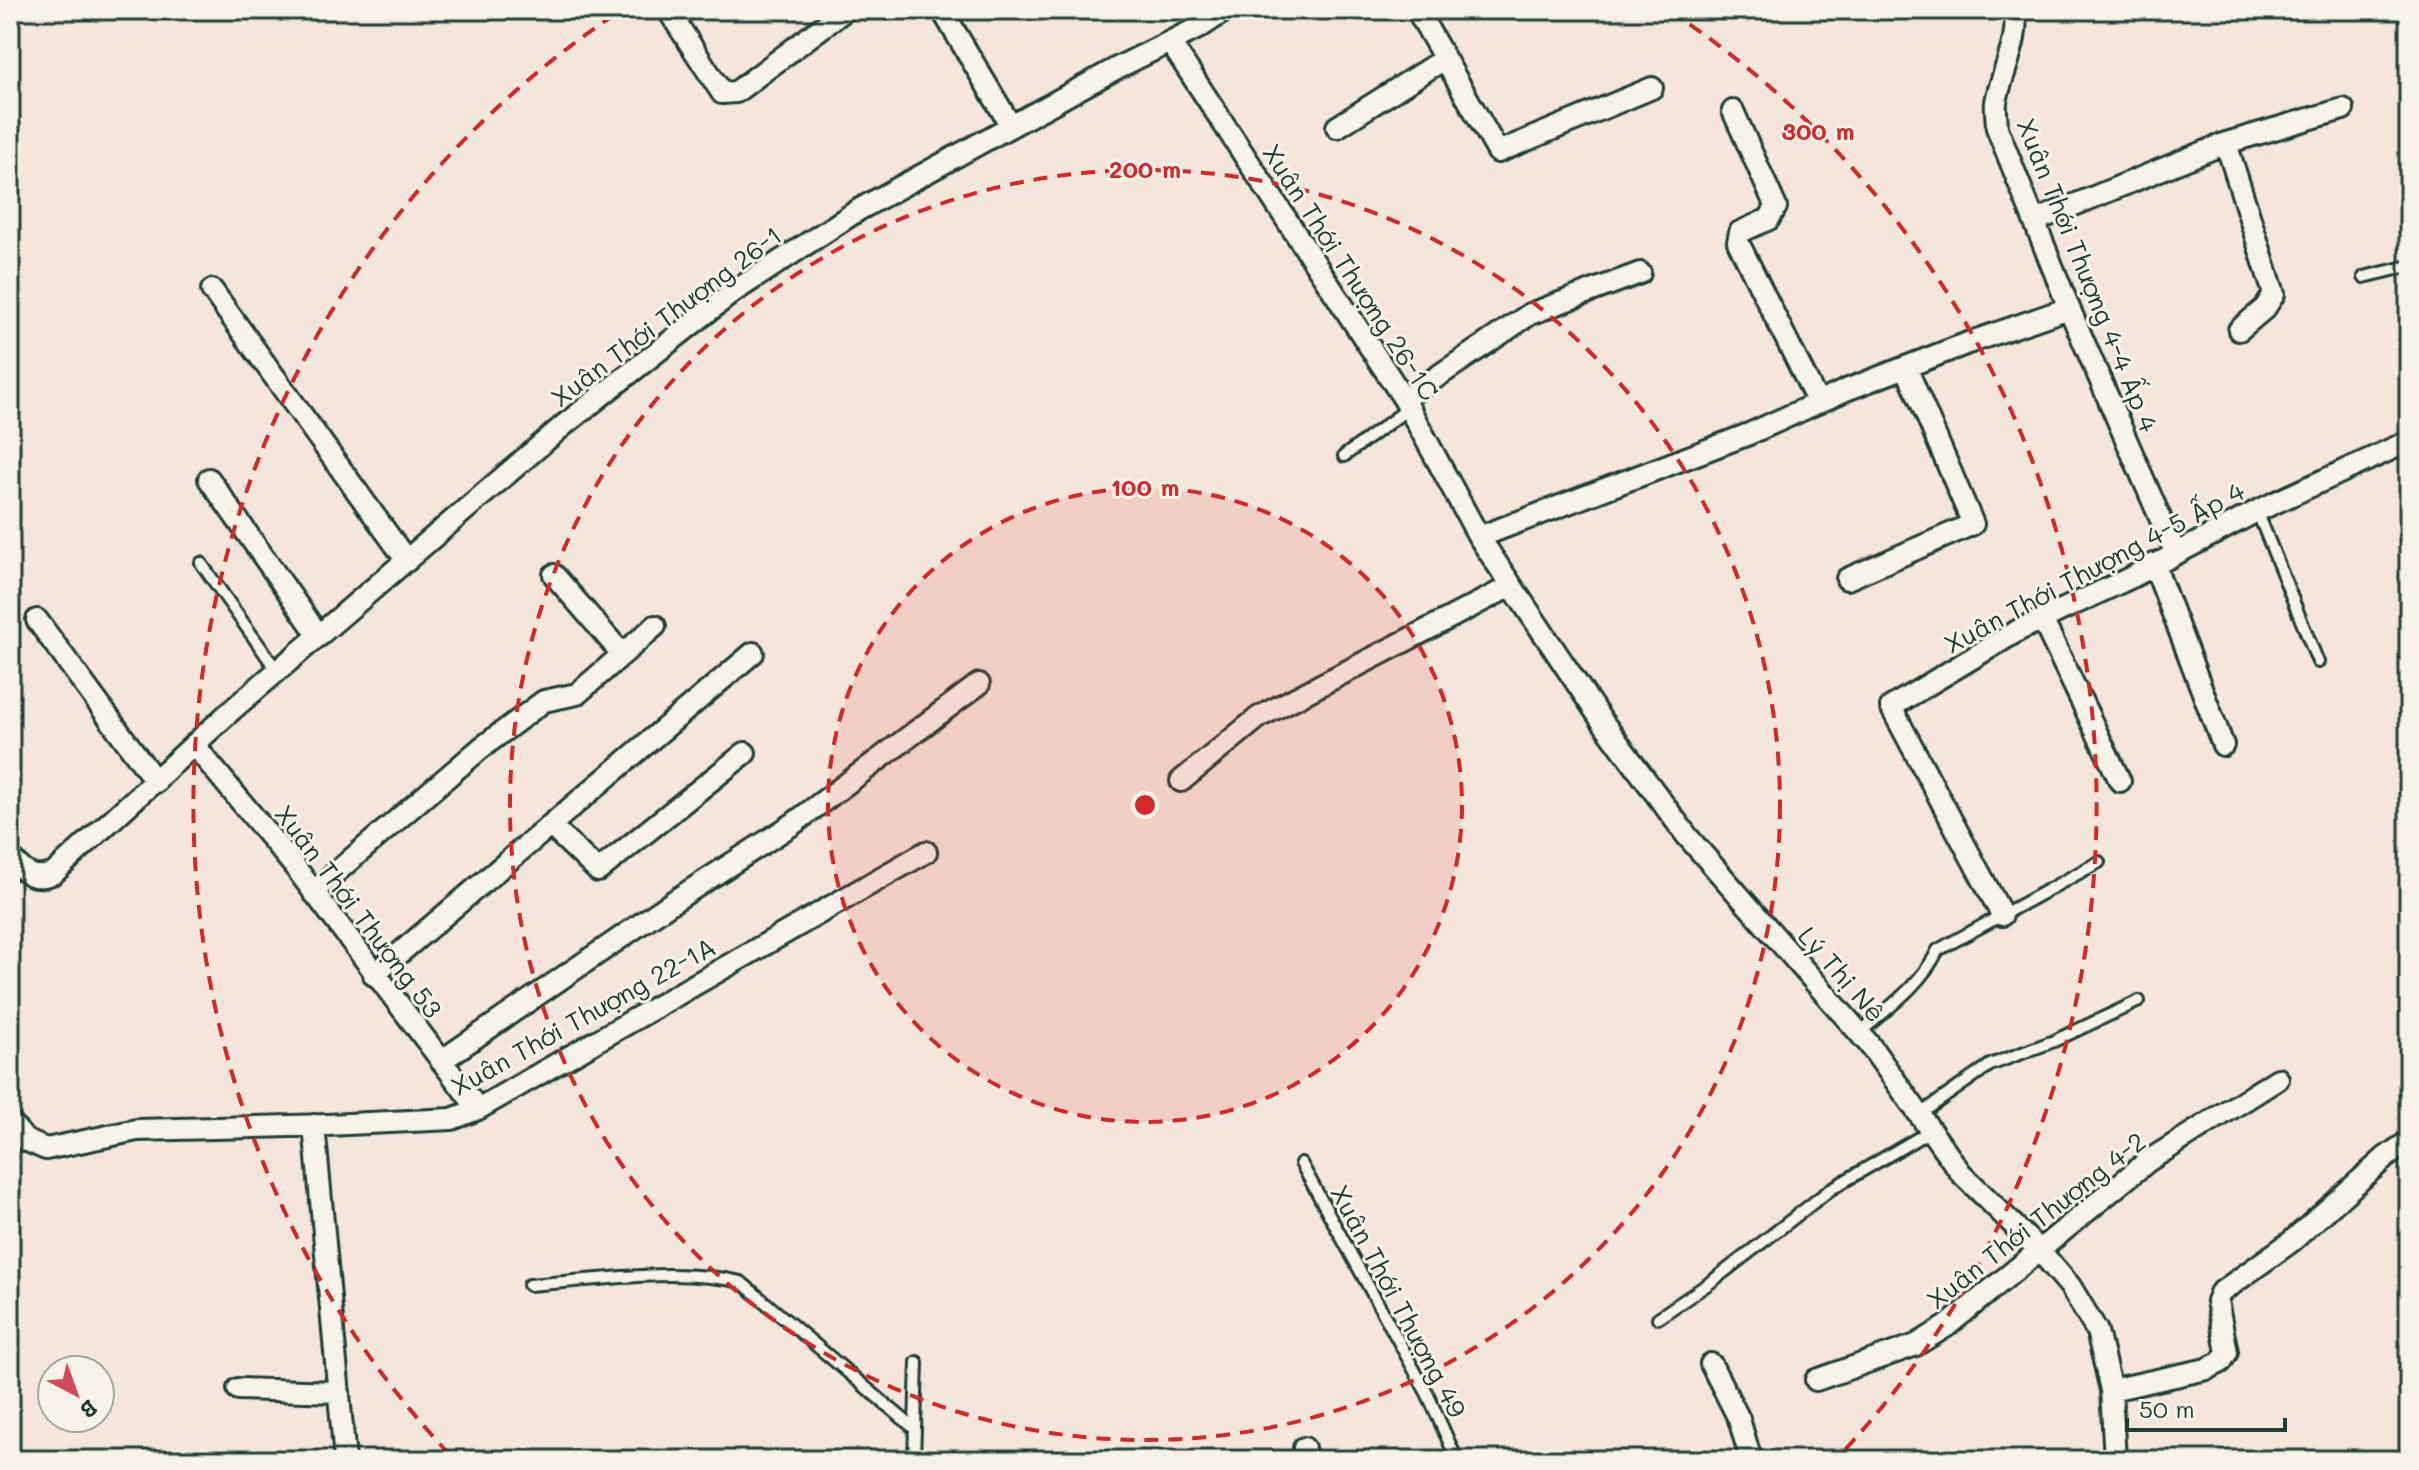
<svg xmlns="http://www.w3.org/2000/svg" width="2419" height="1470" font-family="Mali,sans-serif">
<rect width="100%" height="100%" fill="#f5e6db"/>
<filter id="ink" filterUnits="userSpaceOnUse"><feTurbulence type="fractalNoise" baseFrequency=".0125" numOctaves="2"/><feDisplacementMap in="SourceGraphic" scale="16" xChannelSelector="R" yChannelSelector="G"/><feConvolveMatrix kernelMatrix="1 2 1 2 8 2 1 2 1" color-interpolation-filters="sRGB"/></filter>
<g filter="url(#ink)">
<g fill="none" stroke-linecap="round" stroke-linejoin="round">
<!-- service casing -->
<g stroke="#1f3d34" stroke-width="16">
<path id="service" d="M2364 277 2409 266
M1344 456 1409 408
M2257 511 2318 662
M201 563 278 672
M1859 1033C1888 1008 1921 985 1938 950L2099 862
M1919 1115 1990 1065 2054 1041 2139 1001
M1301 1163 1428 1395 1457 1460
M529 1285C596 1280 676 1267 741 1282L915 1429
M1658 1318 1711 1282 1831 1189 1930 1131
M914 1460 917 1362"/>
</g>
<!-- minor casing -->
<g stroke="#1f3d34" stroke-width="26">
<path id="minor" d="M668 10 722 93 736 92 845 10
M942 10 1011 126
M1417 10 1498 152 1652 88
M2013 10C2023 33 2000 77 1996 102 1995 110 1997 119 1997 128L2069 308 2175 552
M1170 42 1404 399 1479 537 1602 721 1687 836 1869 1044 1961 1173 2040 1251 2070 1286 2097 1331 2111 1390 2115 1460
M1733 111 1776 207 1769 219 1740 232 1738 242 1818 403
M1337 127 1444 59
M2226 143 2274 294 2265 308 2239 330
M2035 221 2226 143 2343 109
M212 290 407 561
M1404 399 1530 314 1640 273
M209 479 319 636
M1479 537 1749 434 1846 390 1968 343 2069 308
M2154 564 2223 745
M554 575 622 654
M1847 579 1973 524 1906 367
M2042 619 2120 781
M37 620 156 782
M195 746 295 867 478 1109
M1181 781 1259 717 1511 586
M551 826 598 871 745 753
M10 857C24 872 33 882 54 873L233 709 564 425 733 292 860 209 1117 68 1202 26 1226 10
M313 892 481 748 544 701 577 694 655 626
M2002 915 1891 707 2019 630 2132 577 2257 511 2409 441
M374 975 753 653
M441 1061 674 901 793 824 979 684
M10 1122 25 1140 46 1149 137 1130 327 1125 452 1119 478 1109 926 852
M314 1125 345 1460
M1711 1364 1739 1419 1751 1460
M1816 1380 1916 1345 1947 1326 2148 1161 2278 1079
M238 1389 339 1392
M2111 1390 2207 1369 2221 1362 2227 1352 2217 1301 2220 1293 2292 1241 2386 1157 2409 1141
M1304 1448 1306 1460"/>
</g>
<!-- service -->
<use href="#service" stroke="#f7f3e8" stroke-width="10"/>
<!-- minor -->
<use href="#minor" stroke="#f7f3e8" stroke-width="20"/>
</g>
</g>
<!-- distance rings -->
<circle cx="1145" cy="805" r="317" fill="#d62828" fill-opacity=".12"/>
<g fill="none" stroke="#d62828" stroke-width="4" stroke-dasharray="14 10">
<circle cx="1145" cy="805" r="317"/>
<circle cx="1145" cy="805" r="635"/>
<path d="M449 1454A952 952 0 0 1 620 11M1670 11A952 952 0 0 1 1841 1454"/>
</g>
<g text-anchor="middle" dominant-baseline="central" stroke-width="6" stroke-linejoin="round" paint-order="stroke">
<!-- street labels -->
<g font-size="26" fill="#1f3d34" stroke="#f7f3e8">
<text transform="translate(1351 272) rotate(57)">Xuân Thới Thượng 26-1C</text>
<text transform="translate(2088 275) rotate(68)">Xuân Thới Thượng 4-4 Ấp 4</text>
<text transform="translate(666 316) rotate(-37)">Xuân Thới Thượng 26-1</text>
<text transform="translate(2094 567) rotate(-28)">Xuân Thới Thượng 4-5 Ấp 4</text>
<text transform="translate(359 911) rotate(53)">Xuân Thới Thượng 53</text>
<text transform="translate(1842 974) rotate(49)">Lý Thị Nê</text>
<text transform="translate(583 1016) rotate(-29)">Xuân Thới Thượng 22-1A</text>
<text transform="translate(2036 1220) rotate(-38)">Xuân Thới Thượng 4-2</text>
<text transform="translate(1399 1301) rotate(62)">Xuân Thới Thượng 49</text>
</g>
</g>
<circle cx="1145" cy="805" r="12" fill="#d62828" stroke="#f7f3e8" stroke-width="4"/>
<g font-size="24" text-anchor="middle" font-weight="bold" fill="#d62828" stroke="#f7f3e8" stroke-width="6" stroke-linejoin="round" paint-order="stroke">
<text x="1818" y="140">300 m</text>
<text x="1145" y="178">200 m</text>
<text x="1145" y="496">100 m</text>
</g>
<!-- margin -->
<rect width="2419" height="1470" fill="none" stroke="#f7f3e8" stroke-width="40"/>
<rect x="20" y="20" width="2379" height="1430" fill="none" stroke="#1f3d34" stroke-width="3" filter="url(#ink)"/>
<!-- north arrow -->
<g transform="translate(76 1394) rotate(139)"><circle r="38" fill="#f7f3e8" stroke="#a1aaa0" stroke-width="2"/>
<path d="M0-6L14 30L0 20L-14 30Z" fill="#d1495b"/>
<text y="-12" font-size="22" font-weight="bold" text-anchor="middle" fill="#1f3d34">B</text>
</g>
<!-- scale -->
<path d="M2127 1418v12h158v-12" fill="none" stroke="#1f3d34" stroke-width="4"/>
<text x="2139" y="1418" font-size="24" fill="#1f3d34" stroke="#f7f3e8" stroke-width="6" paint-order="stroke">50 m</text>
</svg>
